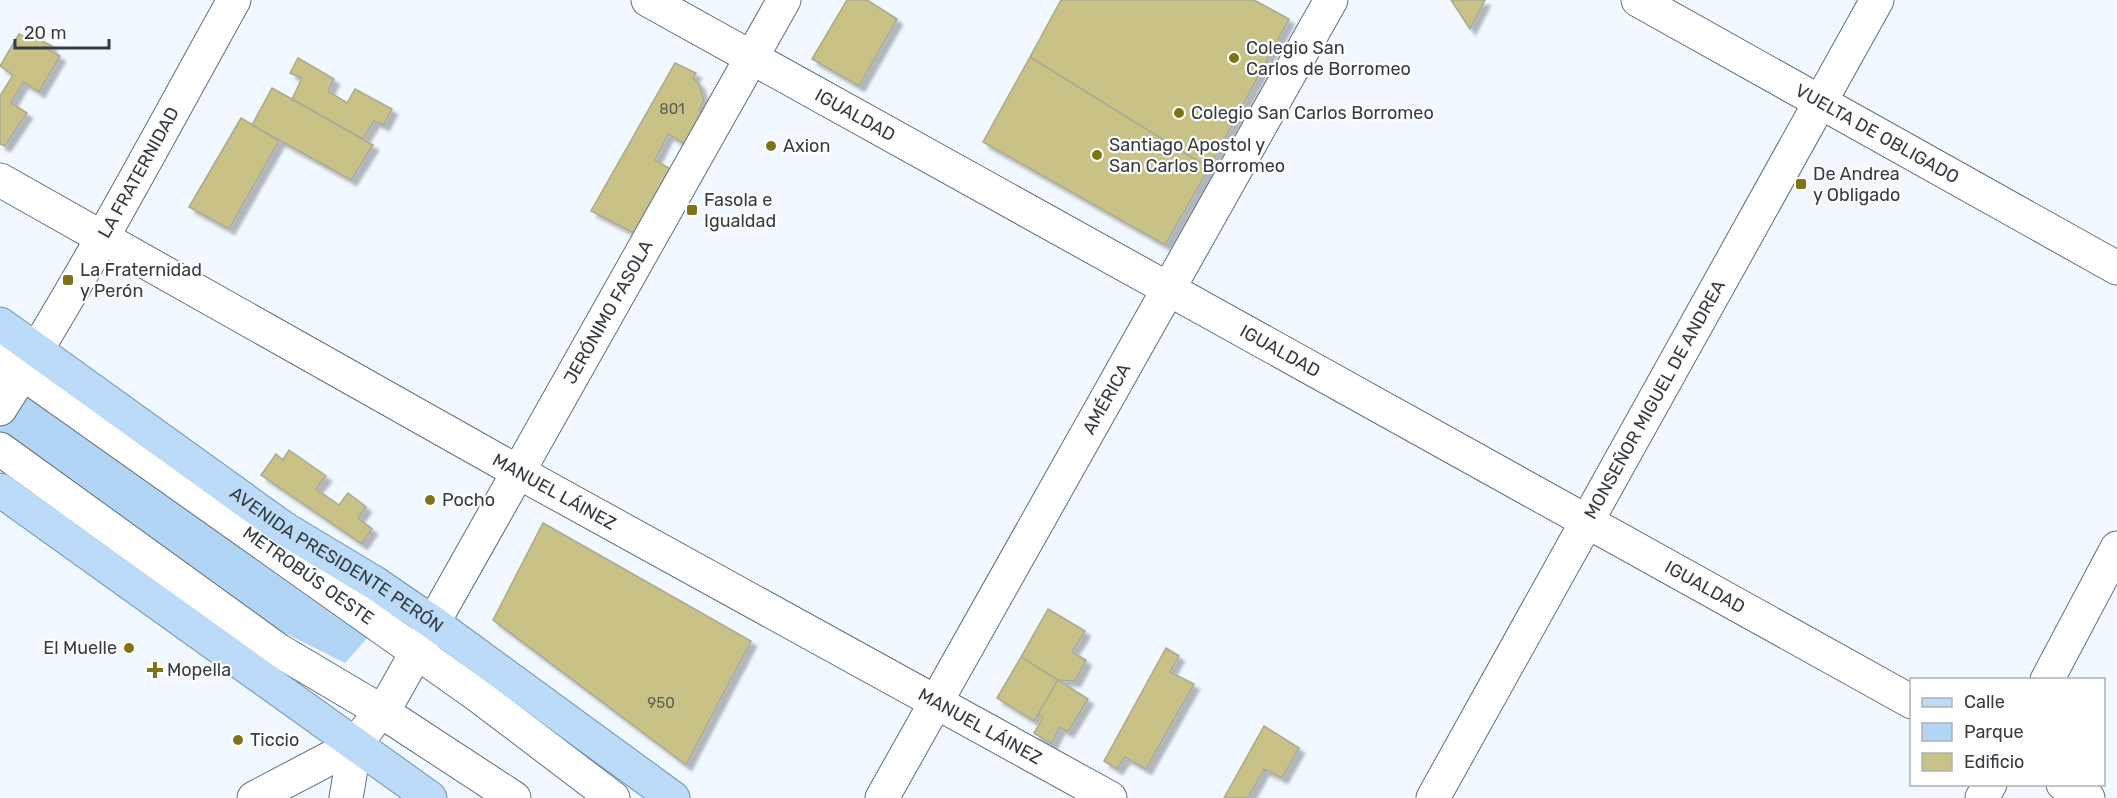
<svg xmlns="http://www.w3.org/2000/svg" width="2117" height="798" font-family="Rubik,sans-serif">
<defs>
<filter id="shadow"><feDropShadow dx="5.5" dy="5.5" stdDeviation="1.5" flood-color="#0004"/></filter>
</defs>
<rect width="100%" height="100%" fill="#f1f8ff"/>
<!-- green -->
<path fill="#b2d4f5" d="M0 370 370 635 345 663 271 626 0 432Z"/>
<!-- building -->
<path fill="#c8c286" stroke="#aaa993" stroke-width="1.5" filter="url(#shadow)" d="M847 0H867L897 19 859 86 812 59Z
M1061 0H1254L1289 19 1209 168 1030 57Z
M1451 0H1485L1470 29Z
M27 33 52 46 49 50 60 56 39 92 23 82 11 103 27 113 5 146 0 144V96L13 75 0 66 19 34 25 37Z
M1030 57 1209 168 1165 245 983 142Z
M298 58 334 79 328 91 347 103 355 89 392 109 384 125 374 121 363 139 292 99 302 78 290 73Z
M675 63 696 73 693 78 699 84 704 100 699 110 704 112 686 145 668 134 655 160 672 170 636 234 591 211Z
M272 88 373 145 351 180 252 125Z
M241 118 279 141 229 229 189 207Z
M289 450 326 476 316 489 339 505 348 493 366 507 358 518 372 529 362 544 261 475 276 454 283 460Z
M543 523 751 641 686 765 493 620Z
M1048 609 1085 631 1072 652 1086 660 1075 681 1058 680 1021 657Z
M1166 648 1179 656 1170 672 1194 684 1146 769 1125 757 1117 769 1104 761Z
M1021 657 1058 680 1034 721 997 698Z
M1058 680 1088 699 1068 732 1060 727 1051 744 1034 733 1043 718 1038 714Z
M1264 726 1299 748 1282 778 1264 769 1248 798H1224Z"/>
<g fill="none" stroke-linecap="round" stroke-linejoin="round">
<!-- minor casing -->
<g stroke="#606f7e" stroke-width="35">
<g id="minor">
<path id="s1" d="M648 0 1912 702"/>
<path id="s2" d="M1638 0 2117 268"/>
<path id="s3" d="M0 180 520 473 1110 798"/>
<path id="s4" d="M0 357 480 697 613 798"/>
<path id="s5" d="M0 409C84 277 158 137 234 0"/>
<path d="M0 449 278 650 381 711 514 798"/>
<path d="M2047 680 2117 548"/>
<path d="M2063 784 2088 798"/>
<path id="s6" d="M254 798 355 745 392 696 784 0"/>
<path d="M346 798 355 745"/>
<path id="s7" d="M882 798 1331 0"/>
<path id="s8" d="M1433 798 1877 0"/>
<path d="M1982 798 1990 784"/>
</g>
</g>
<!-- major casing -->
<g stroke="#6e94b5" stroke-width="35">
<g id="major">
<path id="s9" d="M0 324 285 529 375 583 435 624 673 798"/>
<path d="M0 490 430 798"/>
</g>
</g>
<!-- minor -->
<use href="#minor" stroke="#fff" stroke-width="33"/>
<!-- major -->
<use href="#major" stroke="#bbdbf8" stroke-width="33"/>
</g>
<!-- markers -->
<g fill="#7e7417" stroke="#fff" stroke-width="2">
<circle cx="1234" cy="58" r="6"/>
<circle cx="1179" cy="113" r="6"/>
<circle cx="771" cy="146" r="6"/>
<circle cx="1097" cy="155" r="6"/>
<rect x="1795" y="178" width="12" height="12" rx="3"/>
<rect x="686" y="204" width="12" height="12" rx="3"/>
<rect x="62" y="274" width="12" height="12" rx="3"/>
<circle cx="430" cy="500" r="6"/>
<circle cx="129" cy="648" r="6"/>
<path d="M152 661h6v6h6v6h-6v6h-6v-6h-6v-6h6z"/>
<circle cx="238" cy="740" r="6"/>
</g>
<g text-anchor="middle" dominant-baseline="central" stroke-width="4.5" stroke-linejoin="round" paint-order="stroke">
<!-- number labels -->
<g font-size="15" fill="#5a5e53">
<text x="672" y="109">801</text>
<text x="661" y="703">950</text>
</g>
<!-- poi labels -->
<g font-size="18" fill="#353c42" stroke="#fff" text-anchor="start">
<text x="1246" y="48">Colegio San<tspan x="1246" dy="21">Carlos de Borromeo</tspan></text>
<text x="1191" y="113">Colegio San Carlos Borromeo</text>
<text x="1109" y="145">Santiago Apostol y<tspan x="1109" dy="21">San Carlos Borromeo</tspan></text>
<text x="783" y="146">Axion</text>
<text x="1813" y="174">De Andrea<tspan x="1813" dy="21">y Obligado</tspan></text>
<text x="704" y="200">Fasola e<tspan x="704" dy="21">Igualdad</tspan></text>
<text x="80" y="270">La Fraternidad<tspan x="80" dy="21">y Perón</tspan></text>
<text x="442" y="500">Pocho</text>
<text x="117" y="648" text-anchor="end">El Muelle</text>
<text x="167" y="670">Mopella</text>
<text x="250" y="740">Ticcio</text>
</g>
<!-- street labels -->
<g font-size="18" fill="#353c42" stroke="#fff">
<text stroke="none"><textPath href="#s1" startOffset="237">IGUALDAD</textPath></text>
<text stroke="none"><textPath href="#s2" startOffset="274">VUELTA DE OBLIGADO</textPath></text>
<text stroke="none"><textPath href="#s5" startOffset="274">LA FRATERNIDAD</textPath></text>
<text stroke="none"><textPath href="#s6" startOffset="616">JERÓNIMO FASOLA</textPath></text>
<text stroke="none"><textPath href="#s1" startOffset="723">IGUALDAD</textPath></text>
<text stroke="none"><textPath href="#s7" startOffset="458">AMÉRICA</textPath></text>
<text stroke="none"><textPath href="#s8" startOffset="456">MONSEÑOR MIGUEL DE ANDREA</textPath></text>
<text stroke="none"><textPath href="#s3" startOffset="636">MANUEL LÁINEZ</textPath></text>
<text stroke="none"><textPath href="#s9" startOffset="411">AVENIDA PRESIDENTE PERÓN</textPath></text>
<text stroke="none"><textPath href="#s4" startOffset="378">METROBÚS OESTE</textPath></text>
<text stroke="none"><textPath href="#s1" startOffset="1209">IGUALDAD</textPath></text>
<text stroke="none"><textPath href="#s3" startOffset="1122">MANUEL LÁINEZ</textPath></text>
</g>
</g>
<!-- legend -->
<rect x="1910" y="678" width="195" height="108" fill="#ffffff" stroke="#aeb1b3" stroke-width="1.5"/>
<rect x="1922" y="698" width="30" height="9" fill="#bbdbf8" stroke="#aeb1b3" stroke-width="1.5"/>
<text x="1964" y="708" font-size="18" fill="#353c42">Calle</text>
<rect x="1922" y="723" width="30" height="18" fill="#b2d4f5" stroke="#aeb1b3" stroke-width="1.5"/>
<text x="1964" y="738" font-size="18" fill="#353c42">Parque</text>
<rect x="1922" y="753" width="30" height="18" fill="#c8c286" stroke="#aeb1b3" stroke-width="1.5"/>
<text x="1964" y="768" font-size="18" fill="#353c42">Edificio</text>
<!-- scale -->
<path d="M15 39v9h94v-9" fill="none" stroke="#353c42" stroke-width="3"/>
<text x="24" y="39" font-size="18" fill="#353c42" stroke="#ffffff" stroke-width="4.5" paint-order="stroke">20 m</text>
</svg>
